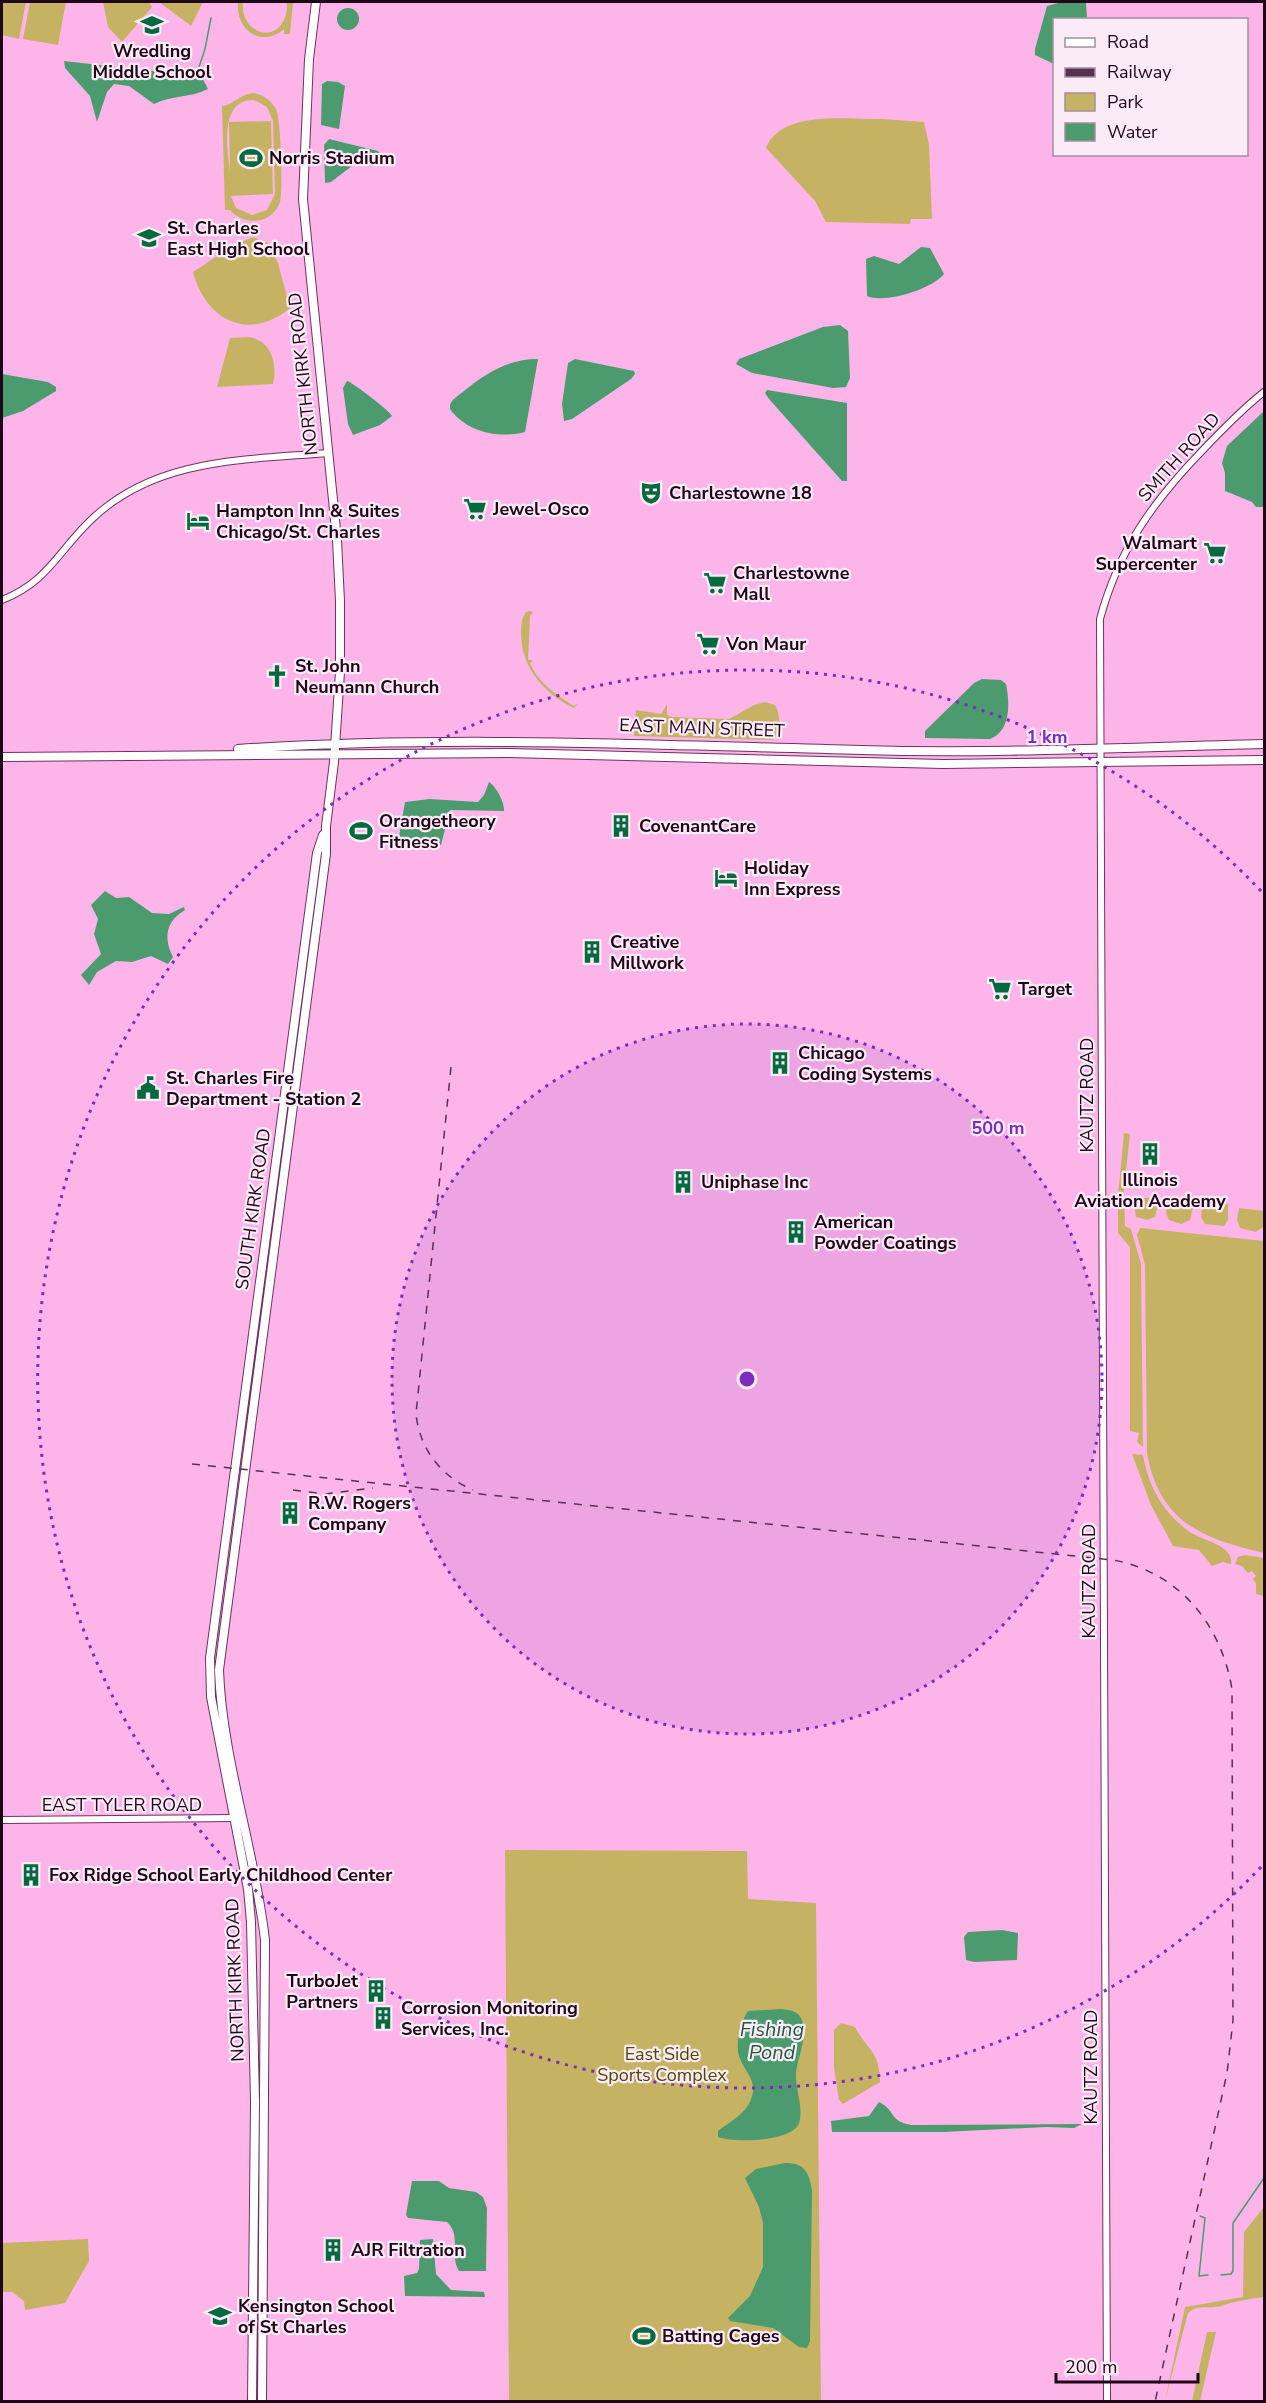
<svg xmlns="http://www.w3.org/2000/svg" width="1266" height="2403" font-family="'Nunito Sans',sans-serif">
<rect width="100%" height="100%" fill="#fdb5e9"/>
<!-- green -->
<path fill="#c5b363" fill-rule="evenodd" d="M2 2H26L19 39 2 35Z
M30 2H66L58 45 23 39Z
M103 2H149L152 7 122 42 108 27Z
M159 2H203L191 26Z
M238 2H243C240 30 272 45 284 20 287 15 287 7 287 2H293L290 34H284V29C261 49 235 29 238 2Z
M254 93C263 95 271 100 276 109 281 117 283 193 280 202 272 225 244 226 230 210H225L222 106C232 106 239 94 254 93ZM254 100 267 107 273 121 275 194 267 210 252 215 236 208 231 196 273 194 271 121 229 122 230 172C227 150 219 99 254 100Z
M883 119 924 122 929 145 932 219H911L910 224 826 222 815 201 766 148C781 109 849 120 883 119Z
M253 237 268 243 278 263 290 308C249 342 206 321 193 272L234 245Z
M248 337C271 340 278 363 273 384L217 387 230 338Z
M531 611 533 613 530 615 528 660H533L530 663C539 684 556 694 574 706L578 703 574 708C545 694 522 669 521 635 521 627 521 619 526 612Z
M765 702 775 705C781 715 781 731 773 740L634 736 636 710 661 714 667 704V715L672 717 729 719 754 705Z
M1124 1133 1130 1134 1124 1189 1125 1226 1131 1229 1141 1264 1143 1447 1137 1442 1139 1433 1130 1431V1247L1118 1233V1196Z
M1137 1197 1156 1199 1157 1209 1155 1217 1147 1220 1136 1217 1133 1200Z
M1167 1200 1194 1203 1190 1220 1181 1224 1169 1220 1166 1213Z
M1203 1200 1228 1204V1220L1224 1226 1205 1224 1201 1217Z
M1239 1208 1264 1211 1263 1227 1256 1232 1240 1228 1237 1220Z
M1140 1228 1264 1241V1553C1203 1539 1159 1522 1147 1453L1145 1265 1137 1235Z
M1132 1454 1143 1455C1148 1486 1164 1514 1190 1532 1203 1541 1234 1545 1231 1564L1223 1562 1212 1566 1199 1550 1173 1546 1151 1505Z
M1245 1555 1264 1558V1596L1256 1594V1584L1253 1579 1256 1576 1252 1571 1248 1573 1242 1566 1235 1564 1238 1557Z
M505 1850 747 1851 748 1899 816 1903 821 2401H509Z
M841 2023 855 2027C867 2050 880 2051 880 2082L843 2104 839 2100 834 2068V2030Z
M1264 2207V2297C1249 2299 1235 2301 1221 2306 1208 2310 1199 2303 1188 2313L1165 2401 1185 2307 1243 2297 1244 2232Z
M88 2239 89 2261 65 2303 25 2310 24 2301 12 2292H2V2243Z
M1207 2332H1216L1200 2401H1192Z"/>
<!-- water -->
<path fill="#4b9b6f" d="M1062 2H1086L1087 19 1054 20V64L1035 55V49L1047 6Z
M337 19a11 11 0 1 1 22 0a11 11 0 1 1-22 0Z
M64 61 179 74H191L198 70 208 89C191 98 171 95 154 104L129 86 114 84 107 92 97 122 90 96 65 68Z
M327 81 338 82 345 86 339 129 321 125 322 84Z
M329 139 378 151 381 155 361 159 331 182 325 183 324 145Z
M921 247 930 248 944 274C932 289 885 304 867 296L866 259 874 256 899 264Z
M840 325 848 331 850 378 846 387 833 388 752 373 736 364 739 359 823 327Z
M538 359 525 432C499 439 466 432 450 409 449 400 457 397 464 391 486 373 508 359 538 359Z
M575 359 634 371 635 374 631 379 572 419 564 421 562 404 568 363Z
M2 374 48 382 56 387V391L23 411 2 418Z
M347 381C351 381 391 412 392 416L380 425 353 435 348 424 343 388Z
M767 390 847 403V481H842L769 399 765 393Z
M1264 411V507H1256L1252 502 1225 491V473L1222 463 1227 446Z
M1001 680 1006 684C1010 703 1011 731 990 739L925 738V731L974 683 982 679Z
M489 782C496 786 505 803 504 811L450 810 441 845 399 837 405 802 430 799 478 802 484 795Z
M105 891 116 898 129 897 152 913 169 914 184 907 185 910C166 921 163 938 173 957L168 964 151 956 132 962 116 961 97 972 89 985 81 975 101 954 94 934 98 919 91 905Z
M1002 1930 1018 1933 1017 1960 974 1962 966 1960 964 1937 968 1932Z
M781 2009C788 2010 797 2010 801 2018 809 2034 798 2056 796 2073 795 2089 804 2108 799 2123 793 2142 733 2143 718 2137V2131C727 2124 741 2116 747 2107 762 2083 746 2076 739 2056 735 2043 741 2021 748 2011Z
M879 2102C895 2109 889 2122 912 2125L1082 2124 1074 2128 1046 2127 943 2132H832L831 2121 869 2116Z
M785 2163C804 2162 810 2173 812 2191L810 2341 807 2348 799 2347 773 2328 730 2321 728 2318 750 2296 763 2267V2223L759 2207 745 2178 756 2169Z
M412 2181H439L449 2188 476 2192 483 2197 487 2208 486 2271H459C449 2256 462 2236 447 2222L408 2218 406 2215Z
M433 2239 436 2274 451 2290 484 2292 485 2297 405 2296 404 2276 417 2273 419 2269 420 2240Z"/>
<g fill="none" stroke-linecap="round" stroke-linejoin="round">
<!-- stream -->
<path stroke="#4b9b6f" stroke-width="1.5" d="M198 70 205 49 211 18
M1200 2216 1205 2218 1199 2276 1208 2275
M1221 2275 1231 2274 1233 2271V2223L1264 2178"/>
<!-- minor casing -->
<g stroke="#6e315f" stroke-width="8">
<path id="minor" d="M2 600C49 581 57 552 92 519 156 458 244 460 328 453
M2 1820 238 1818
M1107 2402 1100 619C1119 549 1152 503 1201 452 1221 431 1242 409 1264 392"/>
</g>
<!-- major casing -->
<g stroke="#6e315f" stroke-width="10">
<path id="major" d="M238 749C446 735 654 745 862 750 996 754 1131 747 1264 744
M2 757 509 753 943 764 1264 760
M252 2402 255 2101 251 1922 248 1889 211 1697 210 1658 317 853 323 835
M262 2402 265 1940C255 1851 222 1758 219 1670L326 854V826L334 762 340 672V601L337 540 303 199 309 59 316 2"/>
</g>
<!-- minor -->
<use href="#minor" stroke="#fff" stroke-width="6"/>
<!-- major -->
<use href="#major" stroke="#fff" stroke-width="8"/>
<!-- rail -->
<path stroke="#56324d" stroke-width="1.5" stroke-dasharray="8 8" stroke-linecap="butt" d="M451 1067 416 1414C420 1450 441 1476 473 1490
M192 1464 1113 1560C1179 1572 1221 1624 1232 1689L1233 2021 1227 2073 1155 2402
M293 1490 325 1494 373 1488"/>
</g>
<!-- distance rings -->
<circle cx="747" cy="1379" r="355" fill="#7b2cbf" fill-opacity=".12"/>
<g fill="none" stroke="#7b2cbf" stroke-width="3" stroke-dasharray="3 6">
<circle cx="747" cy="1379" r="355"/>
<path d="M1261 1867A709 709 0 1 1 1261 891"/>
</g>
<!-- icons -->
<defs>
<g id="school-bare" transform="scale(1.8)"><path d="M0-5L7-2L0 1L-7-2ZM-4 1L0 2.5L4 1V4Q0 6-4 4Z" fill="#036a40" stroke="#fbebf6" stroke-width="2.5" paint-order="stroke"/></g>
<g id="stadium-bare" transform="scale(1.8)"><path d="M0-5a6.5 5 0 1 0 0 10a6.5 5 0 1 0 0-10ZM-3.5-1.8h7v3.6h-7Z" fill="#036a40" stroke="#fbebf6" stroke-width="2.5" paint-order="stroke"/></g>
<g id="theatre-bare" transform="scale(1.8)"><path d="M-5-5.5Q0-4 5-5.5V0Q5 5 0 6Q-5 5-5 0ZM-3.3-2.5H-1v1.5H-3.3ZM1-2.5H3.3v1.5H1ZM-2.8 1Q0 5.5 2.8 1Z" fill="#036a40" stroke="#fbebf6" stroke-width="2.5" paint-order="stroke"/></g>
<g id="supermarket-bare" transform="scale(1.8)"><path d="M-6-5.5h2.5l.6 2H6L4.5 2H-2.5L-4.4-4H-6ZM-1.5 3.2a1.3 1.3 0 1 0 .1 0ZM3 3.2a1.3 1.3 0 1 0 .1 0Z" fill="#036a40" stroke="#fbebf6" stroke-width="2.5" paint-order="stroke"/></g>
<g id="hotel-bare" transform="scale(1.8)"><path d="M-6-4.5h1.5V1H6V5H4.5V3h-9V5H-6ZM-4 0a1.8 1.8 0 1 1 3.6 0ZM.5 0V-2.5h3Q6-2.5 6 0Z" fill="#036a40" stroke="#fbebf6" stroke-width="2.5" paint-order="stroke"/></g>
<g id="church-bare" transform="scale(1.8)"><path d="M-1.2-6h2.4v3.5h3.3v2.4h-3.3V6h-2.4V-.1h-3.3v-2.4h3.3Z" fill="#036a40" stroke="#fbebf6" stroke-width="2.5" paint-order="stroke"/></g>
<g id="building-bare" transform="scale(1.8)"><path d="M-4-6H4V6H1V3H-1V6H-4ZM-2.5-4.3h1.7v1.8h-1.7ZM.8-4.3h1.7v1.8H.8ZM-2.5-1h1.7V.8h-1.7ZM.8-1h1.7V.8H.8Z" fill="#036a40" stroke="#fbebf6" stroke-width="2.5" paint-order="stroke"/></g>
<g id="civic-bare" transform="scale(1.8)"><path d="M-.6-6.5H3V-4.5H.6V-3L4-1V1h2V6H-6V1h2V-1L-.6-3ZM-1.2 2.5V6h2.4V2.5Z" fill="#036a40" stroke="#fbebf6" stroke-width="2.5" paint-order="stroke"/></g>
</defs>
<g fill-rule="evenodd">
<use href="#school-bare" x="152" y="25"/>
<use href="#stadium-bare" x="251" y="158"/>
<use href="#school-bare" x="149" y="238"/>
<use href="#theatre-bare" x="651" y="493"/>
<use href="#supermarket-bare" x="475" y="509"/>
<use href="#hotel-bare" x="198" y="521"/>
<use href="#supermarket-bare" x="1215" y="553"/>
<use href="#supermarket-bare" x="715" y="583"/>
<use href="#supermarket-bare" x="708" y="644"/>
<use href="#church-bare" x="277" y="676"/>
<use href="#building-bare" x="621" y="826"/>
<use href="#stadium-bare" x="361" y="831"/>
<use href="#hotel-bare" x="726" y="878"/>
<use href="#building-bare" x="592" y="952"/>
<use href="#supermarket-bare" x="1000" y="989"/>
<use href="#building-bare" x="780" y="1063"/>
<use href="#civic-bare" x="148" y="1088"/>
<use href="#building-bare" x="1150" y="1154"/>
<use href="#building-bare" x="683" y="1182"/>
<use href="#building-bare" x="796" y="1232"/>
<use href="#building-bare" x="290" y="1513"/>
<use href="#building-bare" x="31" y="1875"/>
<use href="#building-bare" x="376" y="1991"/>
<use href="#building-bare" x="383" y="2018"/>
<use href="#building-bare" x="333" y="2250"/>
<use href="#school-bare" x="220" y="2316"/>
<use href="#stadium-bare" x="644" y="2336"/>
</g>
<g text-anchor="middle" dominant-baseline="central" stroke-width="4.5" stroke-linejoin="round" paint-order="stroke">
<!-- poi labels -->
<g font-size="18" font-weight="bold" fill="#1f0719" stroke="#fbebf6" text-anchor="start">
<text x="152" y="51" text-anchor="middle">Wredling<tspan x="152" dy="21">Middle School</tspan></text>
<text x="269" y="158">Norris Stadium</text>
<text x="167" y="228">St. Charles<tspan x="167" dy="21">East High School</tspan></text>
<text x="669" y="493">Charlestowne 18</text>
<text x="493" y="509">Jewel-Osco</text>
<text x="216" y="511">Hampton Inn &amp; Suites<tspan x="216" dy="21">Chicago/St. Charles</tspan></text>
<text x="1197" y="543" text-anchor="end">Walmart<tspan x="1197" dy="21">Supercenter</tspan></text>
<text x="733" y="573">Charlestowne<tspan x="733" dy="21">Mall</tspan></text>
<text x="726" y="644">Von Maur</text>
<text x="295" y="666">St. John<tspan x="295" dy="21">Neumann Church</tspan></text>
<text x="379" y="821">Orangetheory<tspan x="379" dy="21">Fitness</tspan></text>
<text x="639" y="826">CovenantCare</text>
<text x="744" y="868">Holiday<tspan x="744" dy="21">Inn Express</tspan></text>
<text x="610" y="942">Creative<tspan x="610" dy="21">Millwork</tspan></text>
<text x="1018" y="989">Target</text>
<text x="798" y="1053">Chicago<tspan x="798" dy="21">Coding Systems</tspan></text>
<text x="166" y="1078">St. Charles Fire<tspan x="166" dy="21">Department - Station 2</tspan></text>
<text x="1150" y="1180" text-anchor="middle">Illinois<tspan x="1150" dy="21">Aviation Academy</tspan></text>
<text x="701" y="1182">Uniphase Inc</text>
<text x="814" y="1222">American<tspan x="814" dy="21">Powder Coatings</tspan></text>
<text x="308" y="1503">R.W. Rogers<tspan x="308" dy="21">Company</tspan></text>
<text x="49" y="1875">Fox Ridge School Early Childhood Center</text>
<text x="358" y="1981" text-anchor="end">TurboJet<tspan x="358" dy="21">Partners</tspan></text>
<text x="401" y="2008">Corrosion Monitoring<tspan x="401" dy="21">Services, Inc.</tspan></text>
<text x="351" y="2250">AJR Filtration</text>
<text x="238" y="2306">Kensington School<tspan x="238" dy="21">of St Charles</tspan></text>
<text x="662" y="2336">Batting Cages</text>
</g>
<!-- street labels -->
<g font-size="18" fill="#1f0719" stroke="#fbebf6">
<text transform="translate(303 374) rotate(-96)">NORTH KIRK ROAD</text>
<text transform="translate(1179 457) rotate(-48)">SMITH ROAD</text>
<text transform="translate(702 728) rotate(2)">EAST MAIN STREET</text>
<text transform="translate(1087 1095) rotate(-90)">KAUTZ ROAD</text>
<text transform="translate(253 1209) rotate(-82)">SOUTH KIRK ROAD</text>
<text transform="translate(1089 1581) rotate(-90)">KAUTZ ROAD</text>
<text x="122" y="1805">EAST TYLER ROAD</text>
<text transform="translate(235 1980) rotate(-92)">NORTH KIRK ROAD</text>
<text transform="translate(1091 2067) rotate(-90)">KAUTZ ROAD</text>
</g>
<!-- park labels -->
<g font-size="18" fill="#524602" stroke="#fbebf6">
<text x="662" y="2054">East Side<tspan x="662" dy="21">Sports Complex</tspan></text>
</g>
<!-- water labels -->
<g font-size="20" font-style="italic" fill="#1f5a3c" stroke="#fbebf6">
<text x="772" y="2029">Fishing<tspan x="772" dy="23">Pond</tspan></text>
</g>
</g>
<circle cx="747" cy="1379" r="9" fill="#7b2cbf" stroke="#fbebf6" stroke-width="3"/>
<g font-size="18" text-anchor="middle" font-weight="bold" fill="#7b2cbf" stroke="#fbebf6" stroke-width="4.5" stroke-linejoin="round" paint-order="stroke">
<text x="1047" y="743">1 km</text>
<text x="998" y="1134">500 m</text>
</g>
<!-- border -->
<rect width="1266" height="2403" fill="none" stroke="#1f0719" stroke-width="6"/>
<!-- legend -->
<rect x="1053" y="18" width="195" height="138" fill="#fbebf6" stroke="#a3909e" stroke-width="1.5"/>
<rect x="1065" y="38" width="30" height="9" fill="#ffffff" stroke="#a3909e" stroke-width="1.5"/>
<text x="1107" y="48" font-size="18" fill="#1f0719">Road</text>
<rect x="1065" y="68" width="30" height="9" fill="#56324d" stroke="#a3909e" stroke-width="1.5"/>
<text x="1107" y="78" font-size="18" fill="#1f0719">Railway</text>
<rect x="1065" y="93" width="30" height="18" fill="#c5b363" stroke="#a3909e" stroke-width="1.5"/>
<text x="1107" y="108" font-size="18" fill="#1f0719">Park</text>
<rect x="1065" y="123" width="30" height="18" fill="#4b9b6f" stroke="#a3909e" stroke-width="1.5"/>
<text x="1107" y="138" font-size="18" fill="#1f0719">Water</text>
<!-- scale -->
<path d="M1056 2373v9h142v-9" fill="none" stroke="#1f0719" stroke-width="3"/>
<text x="1065" y="2373" font-size="18" fill="#1f0719" stroke="#fbebf6" stroke-width="4.5" paint-order="stroke">200 m</text>
</svg>
